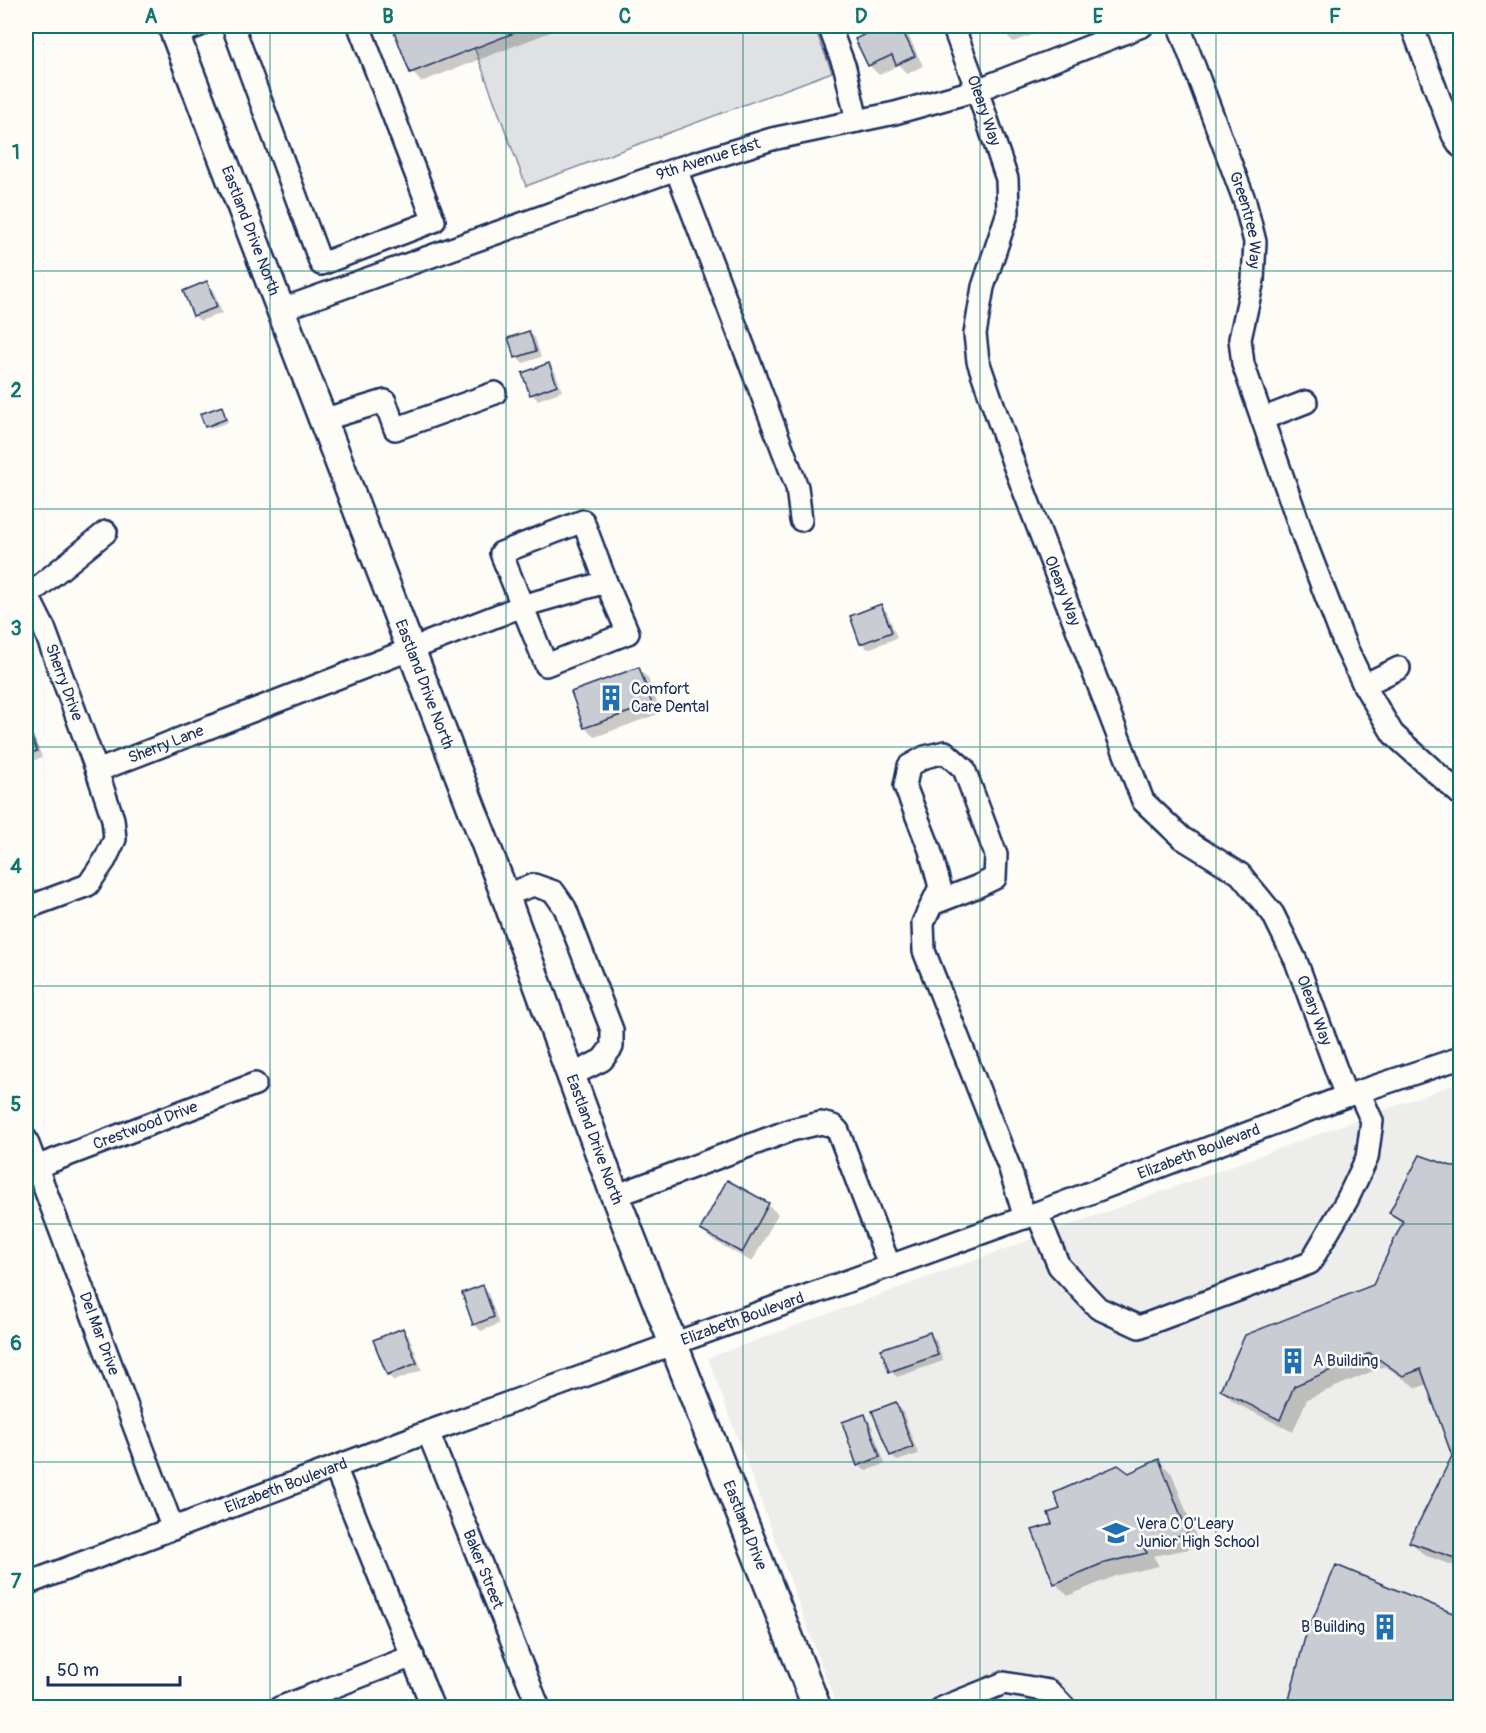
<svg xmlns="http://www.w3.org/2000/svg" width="1486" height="1733" font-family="Pangolin,sans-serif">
<rect width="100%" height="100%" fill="#fdfcf7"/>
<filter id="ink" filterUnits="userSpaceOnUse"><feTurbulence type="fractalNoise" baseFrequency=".0167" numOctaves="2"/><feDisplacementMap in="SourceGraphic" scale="12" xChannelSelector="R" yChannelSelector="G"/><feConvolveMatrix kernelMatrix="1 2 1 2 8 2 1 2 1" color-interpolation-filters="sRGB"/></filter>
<g filter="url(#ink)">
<!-- built -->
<path fill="#edeeec" d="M1460 1082V1707H837L708 1358Z"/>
<!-- green -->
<path fill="#e0e1e3" stroke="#7e88a0" stroke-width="1.5" d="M531 26H814L832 72 526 186 474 47Z"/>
<!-- shadow -->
<path fill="#0003" d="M394 26H566L421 82 412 72Z
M885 26H902L906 30 923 66 907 74 899 65 879 75 869 65 856 39Z
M1001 26H1041L1043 31 1013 42 1004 32Z
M207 283 213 289 222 313 200 321 194 315Z
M529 332 535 338 541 357 523 363 517 357Z
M548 364 555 371 562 391 538 400 531 394Z
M221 408 224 410 228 422 209 429 206 426Z
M881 606 887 612 897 638 868 649 862 643Z
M638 669 648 678 661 713 595 737 585 728 573 693Z
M26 716 42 757 26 764Z
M26 968 37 1000 26 1004Z
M1421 1156 1460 1171V1568L1424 1555 1411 1542 1454 1456 1428 1384 1417 1388 1385 1366 1307 1399 1293 1432 1235 1403 1222 1390 1375 1286 1403 1225 1391 1213Z
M727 1182 768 1205 778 1214 752 1262 711 1239 701 1230Z
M482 1287 488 1293 499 1324 481 1331 474 1324Z
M403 1330 409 1336 422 1370 394 1381 388 1375 375 1341Z
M930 1334 936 1340 943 1361 897 1377 890 1371Z
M896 1404 902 1410 918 1454 897 1461 891 1455Z
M864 1415 870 1422 885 1464 865 1471 859 1465Z
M1159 1461 1172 1474 1200 1547 1153 1556 1159 1566 1115 1576 1068 1596 1055 1583 1128 1475Z
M1337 1567 1460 1618V1708H1288Z"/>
<!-- building -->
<path fill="#c9ccd3" stroke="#1b2f5e" stroke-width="1.5" d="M392 26H532L410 73Z
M881 26H900L915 56 896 65 892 55 868 66 855 39Z
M1000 26H1024L1002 33Z
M207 281 217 307 193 316 183 291Z
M529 331 536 351 515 358 508 338Z
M549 363 557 385 530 395 522 373Z
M222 406 226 419 205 427 200 414Z
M881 604 892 632 860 644 850 616Z
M639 667 652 704 584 728 571 692Z
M26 722 37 751 26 755Z
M26 976 32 994 26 996Z
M1420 1155 1460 1169V1293L1457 1301 1460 1310V1560L1409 1542 1452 1456 1421 1369 1403 1376 1370 1353 1294 1386 1280 1420 1220 1390 1245 1335 1373 1285 1403 1221 1389 1213Z
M727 1180 769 1203 742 1253 700 1230Z
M483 1285 494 1317 473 1325 462 1293Z
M403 1328 417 1363 387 1375 373 1340Z
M930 1332 938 1355 889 1372 881 1349Z
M896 1402 913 1447 890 1456 872 1411Z
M865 1414 880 1457 857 1466 842 1422Z
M1159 1459 1188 1534 1141 1543 1147 1553 1101 1564 1054 1584 1032 1530 1052 1524 1048 1513 1060 1509 1054 1493 1118 1465 1129 1473Z
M1336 1565 1460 1616V1708H1287L1305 1637Z"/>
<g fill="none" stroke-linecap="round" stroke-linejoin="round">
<!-- minor casing -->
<g stroke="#1b2f5e" stroke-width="26">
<g id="minor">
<path d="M233 26 321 264 434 221 359 26"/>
<path d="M829 26 845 68 857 121"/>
<path id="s1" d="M953 26 977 90 1007 179 1008 212 983 287 975 334 978 361 1013 462 1143 801 1182 838 1240 874 1273 914 1296 961 1346 1096"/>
<path id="s2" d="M1179 26 1245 202 1255 242 1253 280 1240 339 1243 364 1307 547 1345 645 1364 685 1393 734 1460 794"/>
<path d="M1412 26 1453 135 1460 146"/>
<path d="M175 34 198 26"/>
<path d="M676 169 797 487 801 520"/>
<path id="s3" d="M280 310 676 169 772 139 895 113 977 90 1142 26"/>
<path d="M1262 419 1306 402"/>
<path d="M322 420 385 401 395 429 495 393"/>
<path id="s4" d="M26 597 32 604 44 628 97 771 113 819 115 839 105 860 88 885 26 908"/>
<path d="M26 597 106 532"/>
<path d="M1364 685 1399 668"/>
<path id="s5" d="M97 771 522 606 606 582 628 633 546 665 501 553 583 521 606 582"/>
<path d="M505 895 534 885 554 892 565 908 612 1030V1047L602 1060 572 1075"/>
<path d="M932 904 976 887 995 878 996 855 964 769 945 752 925 757 909 766 905 786 930 850 940 887 923 923 924 951 1010 1169 1025 1218"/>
<path id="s6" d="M26 1139 173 1529"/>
<path id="s7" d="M36 1167 255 1084"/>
<path d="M615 1196 791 1130 821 1123 833 1126 838 1131 890 1267"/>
<path d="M1037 1213 1059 1266 1098 1308 1139 1327 1310 1263 1347 1200 1367 1158 1372 1121 1359 1092"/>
<path id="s8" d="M428 1432 539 1708"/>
<path d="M335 1467 433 1708"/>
<path id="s9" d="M26 1584 428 1432 1037 1213 1346 1096 1460 1058"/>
<path d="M279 1708 413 1656"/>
<path d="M942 1708 1004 1683 1049 1691 1065 1708"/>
</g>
</g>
<!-- major casing -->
<g stroke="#1b2f5e" stroke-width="32">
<g id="major">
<path id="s10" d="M172 26 505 895 615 1196 817 1708"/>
</g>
</g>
<!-- minor -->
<use href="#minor" stroke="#fdfcf7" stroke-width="21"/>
<!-- major -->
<use href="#major" stroke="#fdfcf7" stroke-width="27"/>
</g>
</g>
<!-- grid -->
<path fill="none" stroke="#0f766e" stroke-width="1.5" stroke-opacity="0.55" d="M270 26V1708M506 26V1708M743 26V1708M980 26V1708M1216 26V1708M26 271H1460M26 509H1460M26 747H1460M26 986H1460M26 1224H1460M26 1462H1460"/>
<!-- icons -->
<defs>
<g id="building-bare" transform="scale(2.07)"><path d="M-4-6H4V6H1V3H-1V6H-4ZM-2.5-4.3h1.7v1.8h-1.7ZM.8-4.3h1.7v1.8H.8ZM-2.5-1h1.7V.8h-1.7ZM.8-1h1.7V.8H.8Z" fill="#1f6fb2" stroke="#fdfcf7" stroke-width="2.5" paint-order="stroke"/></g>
<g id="school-bare" transform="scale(2.07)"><path d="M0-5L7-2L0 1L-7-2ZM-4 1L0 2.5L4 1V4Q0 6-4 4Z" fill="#1f6fb2" stroke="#fdfcf7" stroke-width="2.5" paint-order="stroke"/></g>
</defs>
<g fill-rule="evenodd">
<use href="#building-bare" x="611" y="698"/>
<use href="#building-bare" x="1293" y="1361"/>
<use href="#school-bare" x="1116" y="1533"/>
<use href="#building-bare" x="1385" y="1627"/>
</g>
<g text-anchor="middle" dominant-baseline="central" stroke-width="5" stroke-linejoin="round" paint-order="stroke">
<!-- street labels -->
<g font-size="16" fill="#1b2f5e" stroke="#fdfcf7">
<text stroke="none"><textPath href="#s1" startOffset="90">Oleary Way</textPath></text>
<text stroke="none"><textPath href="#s3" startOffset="454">9th Avenue East</textPath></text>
<text stroke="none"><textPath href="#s2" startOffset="206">Greentree Way</textPath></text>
<text stroke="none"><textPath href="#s10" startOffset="219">Eastland Drive North</textPath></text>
<text stroke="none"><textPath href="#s1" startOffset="594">Oleary Way</textPath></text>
<text stroke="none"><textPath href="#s4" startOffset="94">Sherry Drive</textPath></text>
<text stroke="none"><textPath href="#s10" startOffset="705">Eastland Drive North</textPath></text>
<text stroke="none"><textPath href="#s5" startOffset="74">Sherry Lane</textPath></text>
<text stroke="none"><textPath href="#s1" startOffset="1098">Oleary Way</textPath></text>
<text stroke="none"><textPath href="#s7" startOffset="117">Crestwood Drive</textPath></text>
<text stroke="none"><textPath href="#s10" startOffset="1191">Eastland Drive North</textPath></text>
<text stroke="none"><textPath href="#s9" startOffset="1250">Elizabeth Boulevard</textPath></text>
<text stroke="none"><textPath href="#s9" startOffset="764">Elizabeth Boulevard</textPath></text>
<text stroke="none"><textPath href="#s6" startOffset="208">Del Mar Drive</textPath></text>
<text stroke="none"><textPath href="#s9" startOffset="278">Elizabeth Boulevard</textPath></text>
<text stroke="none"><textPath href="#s10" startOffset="1605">Eastland Drive</textPath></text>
<text stroke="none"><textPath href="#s8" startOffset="148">Baker Street</textPath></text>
</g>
<!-- poi labels -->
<g font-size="16" fill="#1b2f5e" stroke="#fdfcf7" text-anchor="start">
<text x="631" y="689">Comfort<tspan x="631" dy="18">Care Dental</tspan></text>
<text x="1313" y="1361">A Building</text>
<text x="1136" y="1524">Vera C O'Leary<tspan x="1136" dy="18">Junior High School</tspan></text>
<text x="1365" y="1627" text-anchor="end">B Building</text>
</g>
</g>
<!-- margin -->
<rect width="1486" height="1733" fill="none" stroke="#fdfcf7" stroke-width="66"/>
<!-- scale -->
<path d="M48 1676v9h132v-9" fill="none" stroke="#1b2f5e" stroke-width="3"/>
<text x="57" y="1676" font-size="18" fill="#1b2f5e" stroke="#fdfcf7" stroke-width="4.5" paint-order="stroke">50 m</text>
<rect x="33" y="33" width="1420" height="1667" fill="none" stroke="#0f766e" stroke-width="2"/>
<g font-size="20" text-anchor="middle" font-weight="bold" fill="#0f766e">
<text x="151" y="23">A</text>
<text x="388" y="23">B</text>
<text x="625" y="23">C</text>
<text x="861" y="23">D</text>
<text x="1098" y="23">E</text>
<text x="1335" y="23">F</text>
<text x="16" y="159">1</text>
<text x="16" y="397">2</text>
<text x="16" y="635">3</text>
<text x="16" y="873">4</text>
<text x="16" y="1111">5</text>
<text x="16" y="1350">6</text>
<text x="16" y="1588">7</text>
</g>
</svg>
